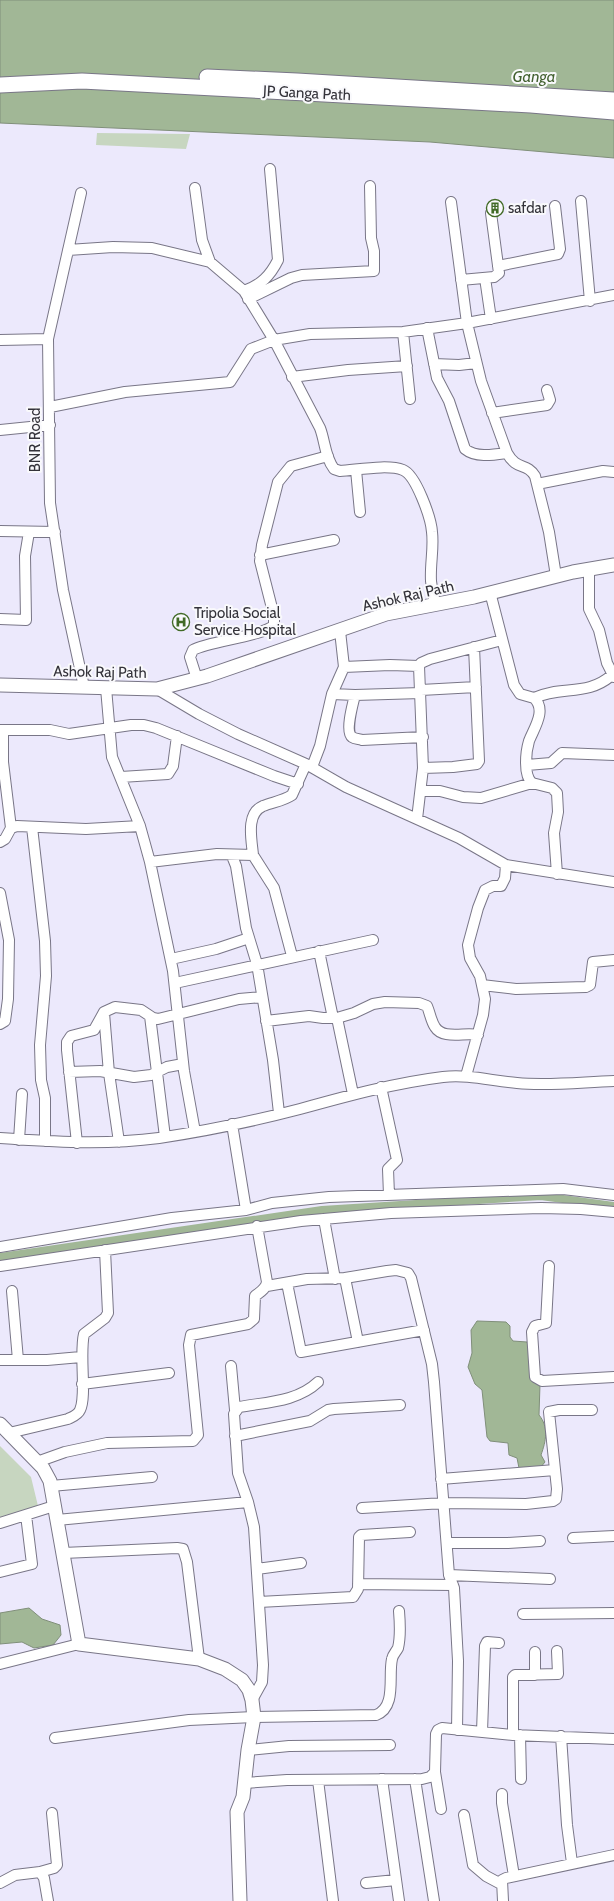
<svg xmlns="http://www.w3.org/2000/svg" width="614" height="1901" font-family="Cabin,sans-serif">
<rect width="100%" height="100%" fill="#ece9fc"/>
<!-- green -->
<path fill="#c7d6c0" d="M97 133 190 134 186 149 96 145Z
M0 1446 31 1477 38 1506 0 1519Z"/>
<!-- water -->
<path fill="#a1b796" stroke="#808f7a" d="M0 0H614V158L430 142 0 123Z
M477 1321 506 1322 510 1326V1337L513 1341 527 1342 540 1384 539 1415C549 1427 546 1441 541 1455L545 1462 540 1468H519L517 1458 509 1455 508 1443 490 1441 487 1437 482 1390 475 1384 468 1367 472 1353 471 1330Z
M29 1608 42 1619 60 1625 61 1635 53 1645 34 1648 22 1642 0 1644V1613Z"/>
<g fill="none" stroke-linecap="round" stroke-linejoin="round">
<!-- canal -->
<path stroke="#a1b796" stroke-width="8" d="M0 1257 322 1210 541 1196 614 1206"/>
<!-- minor casing -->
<g stroke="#797687" stroke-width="12">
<path id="minor" d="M195 188 202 240 210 262
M81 193 48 339 50 503 63 590 84 687
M581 201 590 301
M451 202 467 323 481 381 507 453C517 471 526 462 535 476L549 532 556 576
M68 250 113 247 152 248 210 262 244 291 274 340 320 428C325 441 325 457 334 469L340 471C357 470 388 464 403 470 416 475 431 518 432 532 434 548 430 564 431 581 432 589 434 597 435 605
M498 266 558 254 560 249 555 206
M485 278 491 319
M461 280 494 277 499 273 491 213
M244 291C261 285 270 276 278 260L270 169
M248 299 291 278 302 275 374 271V251L371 238 370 186
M427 328 437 378 449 401 465 449C476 458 493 455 507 453
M403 332 410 399
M0 340 48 339
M434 364 459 365 476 363
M292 377 348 370 407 366
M50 407 125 392 230 382 251 349 274 340 310 334 403 332 467 323 614 295
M492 413 547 405 550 400 547 390
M0 430 50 425
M356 470 360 512
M537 484 603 471 614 472
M0 531 55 532
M260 555 334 540
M589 570V609L599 630 607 663 614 677
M490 592 514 685 520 694 534 698C547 710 534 728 529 741 526 751 523 775 532 783L552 788 557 793 558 812 554 833 557 874
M0 619 26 620 25 556 29 532
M344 667 390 665 419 666
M197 679 190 657 193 650C210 641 264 636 274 625V616L260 561 262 545 278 482 291 466 328 456
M106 688 112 757 140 826 150 862 173 971 184 1071 195 1132
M157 689 199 714 238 734 306 764 346 787 459 838 506 865 614 882
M421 690 476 687
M332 694 355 695 421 693
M355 695C353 703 345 732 352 737 355 739 359 739 362 740L423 737
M534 698C562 685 587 697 612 675
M0 730H3V762L11 828
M3 730H50L69 734 131 725H144L156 728 274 776 298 784
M527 765 551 763 562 753 614 755
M312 767 320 746 332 694 344 667 340 631
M423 768 453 767 477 764 479 761 474 647
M121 777 168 774 173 766 177 736
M421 791H440L463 797 481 798 532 783
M417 819 423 768 419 666 421 663 430 659 502 640
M32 827 45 941 46 976 40 1045 41 1080 45 1098V1141
M0 842 5 839 11 828 17 826 86 829 140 826
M253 855C252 841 245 814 263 806 273 802 283 801 292 795L306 764
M232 856 236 866 246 928 257 964 273 1060 279 1113
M150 862 217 854 253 855 274 888 292 956
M0 893 9 940 8 999 5 1021 0 1024
M319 951 333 1018
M171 959 216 949 249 938
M175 983 373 940
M482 985 516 989 586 987 590 985 593 962 614 960
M104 1013 109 1073 119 1142
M150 1016 165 1137
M337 1018 353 1094
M266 1021 309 1016 323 1018H337L354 1013 373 1004 385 1002 419 1003 427 1006C430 1013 431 1021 435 1027 443 1040 465 1032 478 1035
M69 1072 100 1071 134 1077 151 1075 167 1067 183 1064
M466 1076 483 1015 485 999 480 976 470 958 468 945 478 908 485 890 493 886H501L505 878 506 865
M381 1087 397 1160 388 1169 389 1195
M232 1124 246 1210
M0 1138C53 1142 106 1145 159 1138 206 1131 254 1121 300 1109 347 1096 394 1083 443 1077 468 1074 492 1081 517 1083 549 1086 582 1082 614 1081
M19 1140 22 1094
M77 1143 67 1050V1042L71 1036 94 1030 104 1012 115 1007 141 1010 153 1018 158 1019 239 999 262 997
M324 1219 335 1279
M0 1247 172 1218 246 1210 272 1203 329 1197 563 1189 614 1195
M0 1266 301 1221 391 1213 541 1208 581 1209 614 1212
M549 1266 546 1323 535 1326 532 1332 535 1377 542 1381 614 1377
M345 1278 358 1342
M287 1283 301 1352 424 1330
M267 1286 307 1279 345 1278 387 1271 396 1270 408 1273 411 1278 432 1364 434 1382 449 1575 454 1588 458 1661 457 1730
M12 1291 18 1360
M0 1360H47L81 1357
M231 1366 235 1410
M82 1384 169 1373
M9 1433 68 1419C72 1417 78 1415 80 1410 87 1396 79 1354 84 1334L105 1318 108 1313 105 1250
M235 1436 310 1421 328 1410 334 1409 400 1405
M37 1462 65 1452 107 1443 193 1441 198 1435 189 1345 191 1335 248 1324 254 1319 255 1296C260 1292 266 1289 267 1282L257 1226
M441 1479 555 1470
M51 1486 152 1477
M362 1508 444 1503 526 1504 553 1501 556 1499 557 1489 549 1412 559 1410H592
M57 1520 248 1502
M0 1523 54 1506
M573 1538 614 1536
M447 1543H508L540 1541
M63 1553 177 1548 183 1549 187 1562 199 1659
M257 1569 301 1563
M0 1572 32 1564 26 1515
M449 1575 550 1579
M358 1584 453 1585
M259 1602 353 1597 358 1589 359 1537 361 1535 410 1532
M523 1614 614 1613
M0 1664 79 1644
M535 1675V1652
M252 1700 262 1682 263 1665 254 1527 248 1502 238 1473 234 1414 239 1407C266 1402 297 1402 318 1382
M482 1732 485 1646 487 1642 499 1643
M513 1735V1677L515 1675 558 1674 557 1651
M520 1735 521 1779
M561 1736 567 1825 572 1863
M55 1738 189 1720 254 1717 376 1715C397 1707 388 1676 392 1659 393 1654 396 1652 398 1648 401 1636 400 1623 399 1611
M248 1750 289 1746 390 1745
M435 1772 441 1809
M382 1779 399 1901
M415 1779 434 1901
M318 1780 333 1901
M244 1783 287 1780 422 1779 430 1777 435 1772 436 1734 438 1730 442 1728 513 1735 614 1739
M502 1794V1803L514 1876
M464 1815 473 1865 486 1876 501 1884
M40 1872 54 1868 57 1865 52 1813
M0 1883 15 1875 40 1872 44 1878 48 1901
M366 1883 396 1880
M503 1901 502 1880 506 1878 614 1855"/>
</g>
<!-- major casing -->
<g stroke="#797687" stroke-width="15">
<path id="major" d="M0 685 157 689 207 676 386 614 474 597 573 572 614 565
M0 1424 43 1468 50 1481 79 1644 199 1659 225 1669 242 1680 249 1690 252 1700 254 1717 248 1750 243 1797 237 1812 240 1901"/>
</g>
<!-- highway casing -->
<g stroke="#797687" stroke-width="17">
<path id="highway" d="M207 77 297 81 614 100
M0 85 82 81 531 105 614 112"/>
</g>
<!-- minor -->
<use href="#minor" stroke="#fff" stroke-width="10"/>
<!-- major -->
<use href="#major" stroke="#fff" stroke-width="13"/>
<!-- highway -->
<use href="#highway" stroke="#fff" stroke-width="15"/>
</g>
<!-- icons -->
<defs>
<g id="building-ring" transform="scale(0.9)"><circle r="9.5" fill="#f9f9fc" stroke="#416a26" stroke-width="1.5"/><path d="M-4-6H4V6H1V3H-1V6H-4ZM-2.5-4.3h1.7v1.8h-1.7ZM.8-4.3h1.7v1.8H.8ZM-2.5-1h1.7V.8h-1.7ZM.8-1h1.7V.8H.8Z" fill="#416a26"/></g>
<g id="hospital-ring" transform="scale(0.9)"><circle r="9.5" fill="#f9f9fc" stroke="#416a26" stroke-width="1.5"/><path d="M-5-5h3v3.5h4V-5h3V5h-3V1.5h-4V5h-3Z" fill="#416a26"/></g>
</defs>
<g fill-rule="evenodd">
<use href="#building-ring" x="495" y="208"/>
<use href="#hospital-ring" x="181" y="622"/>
</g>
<g text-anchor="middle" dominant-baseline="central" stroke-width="4" stroke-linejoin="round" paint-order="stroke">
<!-- street labels -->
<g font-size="15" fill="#34333a" stroke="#f9f9fc">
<text transform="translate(307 93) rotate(3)">JP Ganga Path</text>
<text transform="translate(35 440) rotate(-90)">BNR Road</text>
<text transform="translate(408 596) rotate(-13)">Ashok Raj Path</text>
<text transform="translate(100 672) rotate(1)">Ashok Raj Path</text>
</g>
<!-- poi labels -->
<g font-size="15" fill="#34333a" stroke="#f9f9fc" text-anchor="start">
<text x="508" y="208">safdar</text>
<text x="194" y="613">Tripolia Social<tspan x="194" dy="17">Service Hospital</tspan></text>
</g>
<!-- water labels -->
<g font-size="16" font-style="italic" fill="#42602f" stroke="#f9f9fc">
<text x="534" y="76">Ganga</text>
</g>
</g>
</svg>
